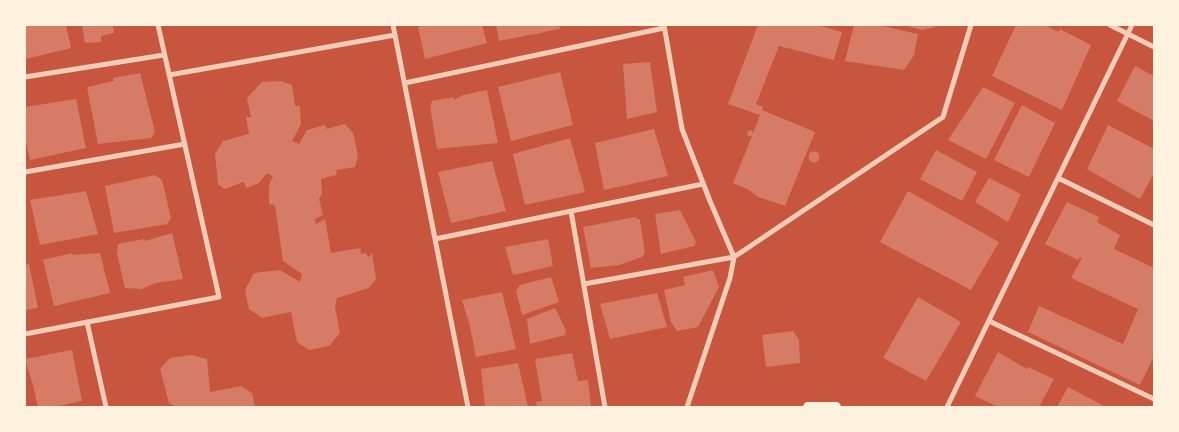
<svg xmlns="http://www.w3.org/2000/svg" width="1179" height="432" font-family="Spectral,serif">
<rect width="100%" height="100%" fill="#c8553d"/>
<!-- building -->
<path fill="#d67c66" d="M25 25H66L71 48 25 59Z
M82 25H116L113 26 114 33 101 36V42L85 43Z
M424 25H482L487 43 425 59 418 27Z
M496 25H559L560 29 499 41Z
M758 25H817L842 32 834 60 779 46 756 104 763 107 762 110 815 132 785 206 758 197 749 190 733 183 752 136H748L747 132 751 130 753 133 760 115 728 104Z
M854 25H878L918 34 914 55 904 70 845 61Z
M903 25H936L935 27 922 30Z
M1016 25H1045L1058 32 1060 29 1091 45 1062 110 992 76Z
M650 62 657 112 627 119 623 64Z
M1135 66 1154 76V121L1117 101Z
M560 72 573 125 511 141 498 87Z
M140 73 155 132 151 138 98 144 87 87 114 81 113 78Z
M281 81 292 85 295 106H300L301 124 292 141 299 144 307 130 325 125 327 129 345 124 353 133 358 155 355 167 337 170 336 175 321 179 322 193 319 199 323 215 315 219 316 224 325 219 331 253 360 248 361 254 365 253 369 257 372 253 376 279 369 288 337 298 335 307 340 333 329 346 309 350 297 342 291 312 262 318 249 309 245 290 254 273 280 270 300 282 302 274 283 261 275 205 269 204V185L273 176 267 173 259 183 246 188 244 182 224 189 218 184 215 154 223 141 249 134 246 117H251L247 98 262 82Z
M983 87 1015 103 986 159 948 140Z
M487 90 498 143 437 149 430 106 432 101 454 97V100L463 95Z
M76 99 86 148 30 160 25 138V107Z
M1022 105 1055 123 1029 177 994 160Z
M1108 125 1154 149V173L1140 199 1087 169Z
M654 129 668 176 604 190 595 143Z
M570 138 585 192 525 205 513 154Z
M936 150 977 172 962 201 920 179Z
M808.5 157a5.5 5.5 0 1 1 11 0a5.5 5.5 0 1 1-11 0Z
M492 161 506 211 451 223 438 172Z
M155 175 162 180 171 218 167 224 114 233 105 186Z
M989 178 1021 194 1008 222 975 202Z
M86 191 98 234 40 245 30 200Z
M908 191 999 242 971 290 880 242Z
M1067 202 1099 217 1097 222 1120 235 1114 249 1154 268V356L1140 385 1028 332 1039 306 1123 344 1138 309 1071 278 1082 258 1080 257 1078 260 1045 244Z
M680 210 696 242 694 246 661 254 655 214Z
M635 217 640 220 645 253 642 257 619 265 591 268 583 227Z
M172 233 183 279 156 283 141 289 125 288 117 254 118 244 144 239 145 241Z
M548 239 553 266 513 275 505 247Z
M72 253V255L100 253 110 293 54 306 43 260Z
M29 264 38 308 25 310V265Z
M713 270 719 287 698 327 677 331 671 322 664 290 685 285 683 277Z
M551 277 559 302 522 315 516 291 520 285Z
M502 292 516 349 476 357 470 326 462 300Z
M657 293 667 327 610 339 600 304Z
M918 297 961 322 926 381 883 358Z
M555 308 566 330 565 335 530 344 527 319Z
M793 331 799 340 800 363 766 367 762 335Z
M72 350 82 401 54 407H38L33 385 25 359Z
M998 352 1027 369 1028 367 1054 379 1039 407H998L975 396Z
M572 353 578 381 588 380 591 407H537L536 402 542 401 535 359Z
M191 355 207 359 210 392 241 386 252 393 255 407H176L169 403 160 369 170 358Z
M518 363 528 407H485L481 369Z
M1068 387 1106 407H1057Z"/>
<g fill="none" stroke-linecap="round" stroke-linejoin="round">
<!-- minor -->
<path stroke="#f1ccb7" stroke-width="5" d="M393 25 468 407
M664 25 682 129 710 201 734 257 730 278 687 407
M1110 25 1154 47
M169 75 395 35
M25 77 164 55
M405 83 664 28
M25 172 185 144
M1058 178 1154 225
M571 211 605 407
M435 239 703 184
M584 284 734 257 943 117 971 25
M989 321 1154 399
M87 322 106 407
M25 334 219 297 158 25
M947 407 1132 25"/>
<!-- secondary -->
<path stroke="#fff3e0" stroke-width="10" d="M808 407H836"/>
</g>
<!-- border -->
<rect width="1179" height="432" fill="none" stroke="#fff3e0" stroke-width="52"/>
</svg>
